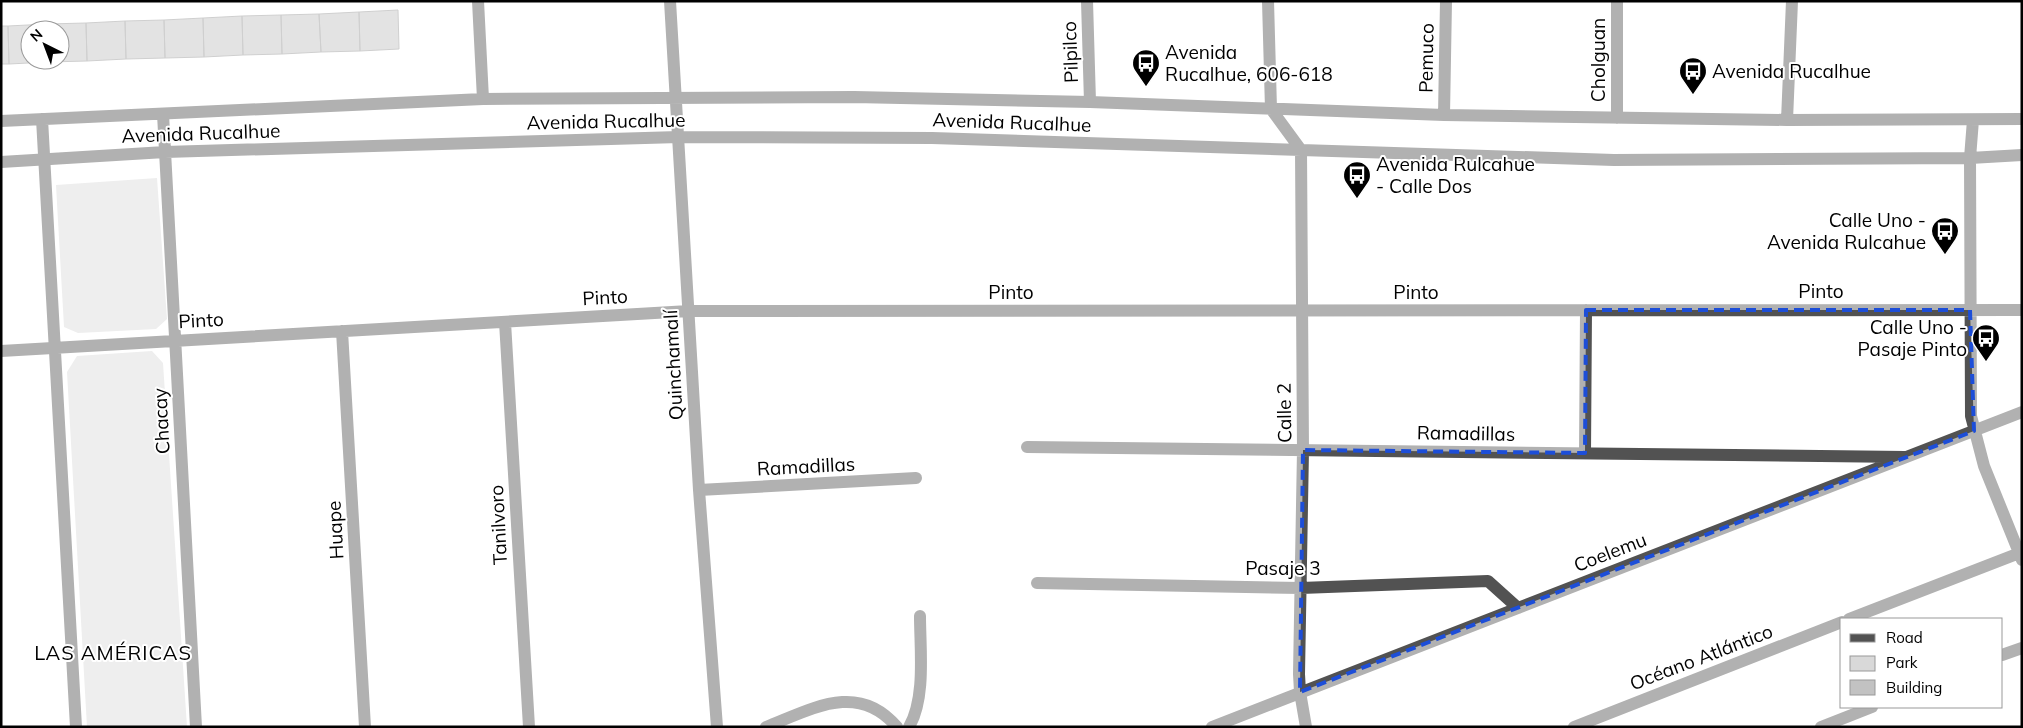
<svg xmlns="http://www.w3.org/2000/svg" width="2023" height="728" font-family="Mulish,sans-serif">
<rect width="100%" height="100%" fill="#fff"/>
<!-- green -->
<path fill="#d9d9d9" d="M157 178 167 319 156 329 78 333 64 327 56 185Z
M152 351 163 363 187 727H87L67 372 77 356Z"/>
<!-- building -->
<path fill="#c2c2c2" stroke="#969696" d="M398 10 399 49 360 51 359 12Z
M359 12 360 51 321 52 319 14Z
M319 14 321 52 282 54 281 15Z
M281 15 282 54 243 55 242 16Z
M242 16 243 55 204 57 203 18Z
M203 18 204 57 165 58 164 20Z
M164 20 165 58 126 59 125 21Z
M125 21 126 59 87 61 86 23Z
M86 23 87 61 48 62V60H60V30H47V24Z
M47 24V30H30V60H48V62L9 64 8 26Z
M1 26H8L9 64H1Z"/>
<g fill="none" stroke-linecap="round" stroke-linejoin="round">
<!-- minor -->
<path stroke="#525252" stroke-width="12" d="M478 1 483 99
M670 1 699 490 717 727
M1087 1 1090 102
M1268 1 1271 109 1301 150 1303 450 1299 674 1300 692 1306 727
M163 114 196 727
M1444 115 1446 1
M1617 118V1
M42 119 76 727
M1787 120 1792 1
M1973 120 1970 158 1971 416 1984 466 2022 560
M1 121 483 99 854 97 1090 102 1444 115 1787 120 2022 119
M1 162 165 152 679 137 932 138 1614 160 1970 158 2022 155
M505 322 529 727
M342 331 365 727
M1 351 689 311 2022 310
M1027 447 1905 457
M1585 453 1586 310
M699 490 916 478
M1037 583 1301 588 1488 581 1518 608
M1849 619 2022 552
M2002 655 2022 648
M766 727C812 709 858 681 897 727
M909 727C926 698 920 649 920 616
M1212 727 2022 412
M1574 727 1842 622
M1821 727 1872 707"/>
</g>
<!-- marked area -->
<path d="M0 0H2023V728H0ZM1586 310H1970L1974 431 1300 692 1303 450 1585 453Z" fill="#fff" fill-opacity=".55" fill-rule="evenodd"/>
<path fill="none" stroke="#1d4ed8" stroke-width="4" stroke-dasharray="10 6" stroke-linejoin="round" d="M1586 310H1970L1974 431 1300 692 1303 450 1585 453Z"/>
<!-- icons -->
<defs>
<g id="bus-pin" transform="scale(1.4375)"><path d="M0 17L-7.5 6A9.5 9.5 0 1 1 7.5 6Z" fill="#000" stroke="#fff"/><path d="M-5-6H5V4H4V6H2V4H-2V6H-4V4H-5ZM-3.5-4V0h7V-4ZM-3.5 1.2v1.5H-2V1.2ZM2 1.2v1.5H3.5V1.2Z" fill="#fff"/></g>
</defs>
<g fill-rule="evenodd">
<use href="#bus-pin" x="1146" y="63"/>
<use href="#bus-pin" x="1693" y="71"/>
<use href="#bus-pin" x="1357" y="175"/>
<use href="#bus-pin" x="1945" y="231"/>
<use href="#bus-pin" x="1986" y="338"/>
</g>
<g text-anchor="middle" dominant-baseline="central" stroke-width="4" stroke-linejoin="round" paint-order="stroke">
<!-- street labels -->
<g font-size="19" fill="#000" stroke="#fff">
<text transform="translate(1070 52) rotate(-92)">Pilpilco</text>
<text transform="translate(1426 58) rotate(-89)">Pemuco</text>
<text transform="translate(1598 60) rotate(-90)">Cholguan</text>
<text transform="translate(606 121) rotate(-1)">Avenida Rucalhue</text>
<text transform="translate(1012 122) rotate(2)">Avenida Rucalhue</text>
<text transform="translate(201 133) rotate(-2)">Avenida Rucalhue</text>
<text x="1821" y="291">Pinto</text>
<text x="1011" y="292">Pinto</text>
<text x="1416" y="292">Pinto</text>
<text transform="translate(605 297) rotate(-3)">Pinto</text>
<text transform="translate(201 320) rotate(-3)">Pinto</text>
<text transform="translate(673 365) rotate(-93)">Quinchamalí</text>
<text transform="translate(1284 413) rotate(-91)">Calle 2</text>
<text transform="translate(161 421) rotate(-93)">Chacay</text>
<text transform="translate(1466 433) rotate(1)">Ramadillas</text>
<text transform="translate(806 466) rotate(-3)">Ramadillas</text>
<text transform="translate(498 525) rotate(-93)">Tanilvoro</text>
<text transform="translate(335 530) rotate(-93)">Huape</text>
<text transform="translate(1610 552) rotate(-21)">Coelemu</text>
<text x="1283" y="568">Pasaje 3</text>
<text transform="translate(1701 657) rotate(-21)">Océano Atlántico</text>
</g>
<!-- poi labels -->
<g font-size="19" fill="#000" stroke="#fff" text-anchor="start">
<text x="1165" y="52">Avenida<tspan x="1165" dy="22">Rucalhue, 606-618</tspan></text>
<text x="1712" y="71">Avenida Rucalhue</text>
<text x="1376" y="164">Avenida Rulcahue<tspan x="1376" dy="22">- Calle Dos</tspan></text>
<text x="1926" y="220" text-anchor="end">Calle Uno -<tspan x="1926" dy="22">Avenida Rulcahue</tspan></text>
<text x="1967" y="327" text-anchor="end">Calle Uno -<tspan x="1967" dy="22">Pasaje Pinto</tspan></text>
</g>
<!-- neighbourhood labels -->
<g font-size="20" letter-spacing="1" fill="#000" stroke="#fff">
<text x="113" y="652">LAS AMÉRICAS</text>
</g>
</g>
<!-- border -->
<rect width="2023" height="728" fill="none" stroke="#000000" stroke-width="5"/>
<!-- legend -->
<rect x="1840" y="618" width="162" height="90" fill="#ffffff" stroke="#999999"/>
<rect x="1850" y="634" width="25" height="8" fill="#525252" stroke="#999999"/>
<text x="1886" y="643" font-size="15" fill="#000000">Road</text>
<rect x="1850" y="656" width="25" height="15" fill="#d9d9d9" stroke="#999999"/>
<text x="1886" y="668" font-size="15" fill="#000000">Park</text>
<rect x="1850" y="680" width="25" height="15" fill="#c2c2c2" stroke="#999999"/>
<text x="1886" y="693" font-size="15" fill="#000000">Building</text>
<!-- north arrow -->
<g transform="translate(45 45) rotate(318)"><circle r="24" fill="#ffffff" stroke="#999999"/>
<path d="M0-4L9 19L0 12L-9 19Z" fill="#000000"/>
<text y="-8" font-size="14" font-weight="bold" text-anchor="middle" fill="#000000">N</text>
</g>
</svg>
